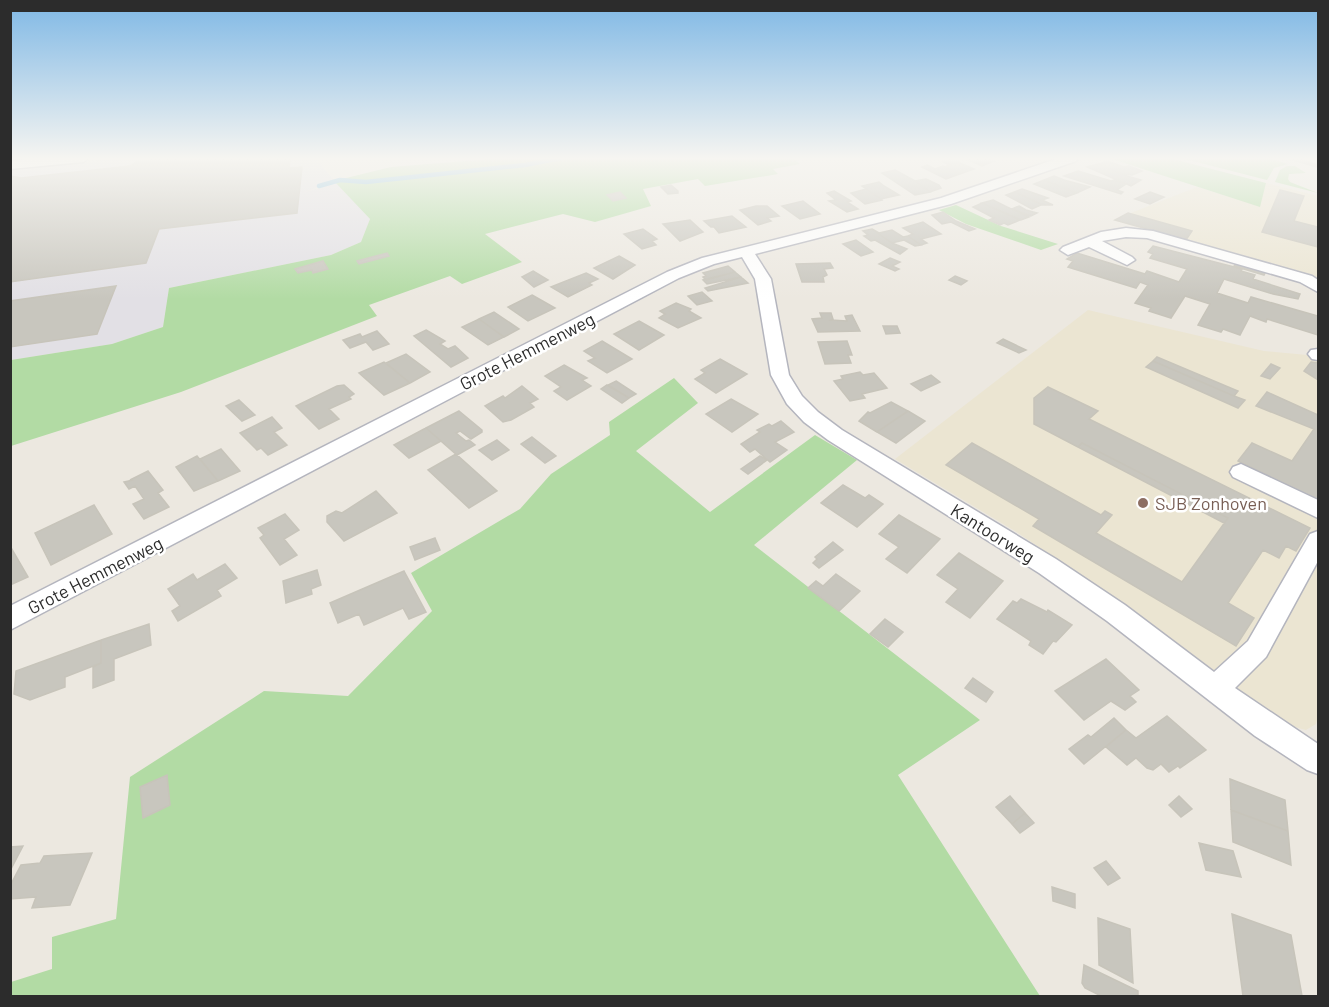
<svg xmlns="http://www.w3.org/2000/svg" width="1329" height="1007" font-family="Barlow,sans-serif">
<rect width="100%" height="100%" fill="#ece8e0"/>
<!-- industrial -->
<path fill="#e2e0e5" d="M121 158H316L335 182 301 193 337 183 370 219 361 242 331 255 169 288 163 327 112 344 11 360V170Z"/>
<!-- education -->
<path fill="#ebe5d2" d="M1266 183 1318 196V280L1113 220 1197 187 1259 206Z
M1088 310 1264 351 1307 355 1318 360V716L1316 724 1306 730 1279 723 1118 600 1015 531 895 459Z"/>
<!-- green -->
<path fill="#b2dba4" d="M502 158H793L800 164 773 169 778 174 705 186 698 179 643 189 651 206 595 222 563 214 485 234 522 262 462 284 450 276 369 305 377 316 181 392 11 446V360L112 344 163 327 169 288 331 255 361 242 370 219 334 181 391 167Z
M1109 158H1169L1266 183 1260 207Z
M1181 158H1268L1288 164 1274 168 1267 180Z
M1287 166H1295L1306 173 1289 174 1288 179 1290 182 1318 193 1275 182 1280 170Z
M956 205 1001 226 1058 244 1041 250 966 224 939 210Z
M674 378 698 403 636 451 710 512 815 435 857 460 754 545 980 720 898 775 1040 996H11V982L52 969V937L116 919 130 777 264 691 348 696 432 611 411 573 520 509 551 474 610 435 609 422Z"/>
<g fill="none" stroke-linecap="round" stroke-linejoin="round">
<!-- stream -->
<path stroke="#81bee0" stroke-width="4.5" d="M319 186 340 180 366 182 525 165 560 158"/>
</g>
<!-- building -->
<path fill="#c8c6be" stroke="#c7c4ba" stroke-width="1.5" d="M168 158H183V161L206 158H290L289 168 302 167 297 213 159 229 146 263 10 282V176L21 178 130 166 138 161Z
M964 158H987L994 161 982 166Z
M1286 158H1296L1318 165 1317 167Z
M951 159 974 169 960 174 944 167 950 165 943 162Z
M1107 161 1124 167 1129 166 1142 171 1132 175 1123 174 1098 164Z
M1098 164 1127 176 1141 180 1131 186 1087 167Z
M927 165 935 169 943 166 960 174 946 179 922 167Z
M895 170 915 181 930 192 915 195 882 173Z
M1078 171 1111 181 1114 180 1126 184 1117 190 1123 192 1121 194 1064 176Z
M1054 176 1064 180 1090 187 1077 193 1044 180Z
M926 179 939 185 941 188 930 192 915 181Z
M1044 180 1069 190 1077 193 1066 197 1034 184Z
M879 182 884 186 899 195 881 199 862 186Z
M671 185 678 191V193L668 194 661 187Z
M866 189 881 199 882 200 865 204 851 193Z
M1022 189 1048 198 1042 200 1053 205H1043L1014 192Z
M1280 190 1304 196 1294 221 1318 227V247L1262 232Z
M834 191 851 201 847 202 858 209 847 212 829 201 836 200 827 193Z
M620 192 626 198 613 201 607 195Z
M1014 192 1041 204H1043L1032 209 1006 195Z
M1150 192 1164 197 1150 204 1135 199Z
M993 200 1007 207 1029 217 1021 220 982 203Z
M803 201 820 214 800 219 782 206Z
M982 203 1020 220 1008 225 1004 223 1000 225 989 220 994 218 973 207Z
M756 206H767L779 216 767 218 771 221 758 225 740 210Z
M1019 206 1026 210 1037 213 1031 216 1012 209Z
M943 212 956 221 975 229 969 231 951 222 942 224 932 215Z
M1128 213 1192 231 1186 240 1115 220Z
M732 216 746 227 719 233 714 227H711L704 221Z
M690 220 703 232 680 241 663 224Z
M923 222 941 234 921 239 927 243 921 245 908 236 913 234 903 228Z
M643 229 657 239 652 241 656 245 642 249 624 234Z
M872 229 892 243 907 249 900 254 875 240 871 241 864 236 868 235 863 231Z
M872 229 879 233 892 230 903 237 908 236 921 245 915 246 904 240 892 243Z
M856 240 873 252 861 256 843 244Z
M1153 246 1242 269 1241 271 1255 275 1253 279 1300 294 1298 299 1273 294 1224 279 1217 293 1248 303 1251 297 1318 316V335L1267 319 1266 322 1250 316 1240 335 1223 329 1221 332 1198 325 1210 304 1185 296 1171 318 1149 311 1151 308 1135 303 1148 285 1140 282 1136 288 1068 267 1073 261 1067 259 1077 253 1145 274 1147 271 1179 282 1187 269 1150 258 1153 254 1148 252Z
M387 253 389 256 359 264 357 261Z
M619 256 635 265 613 279 594 268Z
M890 258 900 262 892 266 899 269 895 271 879 264Z
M323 261 328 269 313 273 312 270 298 273 295 269Z
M1237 262 1266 271 1264 275 1234 266Z
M830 263 833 268 824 269 827 275 823 277 824 282H802L796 264Z
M728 266 735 272 706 280 703 277 706 276 703 273Z
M533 271 548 280 534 287 522 277Z
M735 272 741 277 707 284 703 280Z
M586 273 598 279 589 283 592 285 568 297 551 287Z
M955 276 967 281 961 285 949 280Z
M741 277 748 283 708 291 705 288Z
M116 286 97 334 10 347V301Z
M702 292 712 301 697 305 688 296Z
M532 295 555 308 528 321 508 307Z
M676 303 691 309 689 311 701 318 678 328 659 318 665 314 660 311Z
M494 312 519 329 504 337 479 319Z
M820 313H831L833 319 831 320 847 321 845 316 852 315 860 331 818 332 812 319 822 318Z
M479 319 504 337 488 345 462 327Z
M639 321 664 335 639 350 614 334Z
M883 326H897L900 333 886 334Z
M426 330 445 341 440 344 448 349 455 346 468 358 451 367 414 336Z
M377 331 389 344 373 350 366 342 350 348 343 340 360 334 362 337Z
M1003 339 1026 350 1019 353 997 343Z
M602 341 632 359 607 373 588 361 595 358 584 351Z
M847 341 852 355H848L851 363 825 364 818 342Z
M406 354 430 372 410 383 386 363Z
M1157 357 1238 391 1234 396 1153 361Z
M720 359 747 374 716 393 695 379 705 373 701 370Z
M1153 361 1234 396 1245 400 1238 408 1146 367Z
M384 362 410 383 384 395 359 373Z
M1311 362 1318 363V380L1304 371Z
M1271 364 1280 368 1270 379 1261 376Z
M564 365 587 378 582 380 591 386 567 400 554 391 561 387 545 376Z
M860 372 863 375 874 373 887 388 862 394 865 398 850 401 834 381 843 379 841 376Z
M931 375 940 382 921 391 911 384Z
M616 381 636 394 629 398 608 385Z
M344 385 354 394 349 397 351 399 329 409 339 419 319 429 296 406 337 386Z
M607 385 629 398 622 403 601 389Z
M522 386 538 399 530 403 534 407 511 420 503 422 485 406 503 396 505 398Z
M1048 387 1098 411 1089 419 1310 528 1296 551 1286 546 1279 558 1263 550 1228 603 1254 618 1236 646 1033 526 1039 519 946 465 972 443 1101 515 1105 511 1112 515 1096 533 1182 582 1228 518 1082 443 1078 447 1034 424V398Z
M1267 392 1318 415V500L1238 461 1252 443 1292 461 1314 429 1256 406Z
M731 399 758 414 732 432 706 414Z
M239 400 255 415 242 421 226 406Z
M891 402 908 411 877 432 859 421 868 412 870 413Z
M459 411 482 430V432L471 439 460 431 456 433 466 441 469 440 475 445 457 455 426 428Z
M908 411 925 421 896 443 877 432Z
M272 417 282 428 274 432 287 445 268 455 261 448 257 450 240 433Z
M781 421 794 432 775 442 787 450 770 462 755 449 750 452 741 444 760 432 757 430 769 424 772 426Z
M426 428 441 441 409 458 394 445Z
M532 437 556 456 545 463 521 444Z
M497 440 509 450 492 460 479 450Z
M1082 443 1228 518 1224 523 1078 447Z
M221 449 240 471 218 481 200 459Z
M456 454 497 491 469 508 428 470Z
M197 456 218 481 194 491 176 467Z
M760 456 767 460 748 474 741 469Z
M148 471 163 490 158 493 169 507 144 519 133 504 144 499 135 486 129 489 124 482 133 480H130Z
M843 485 865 498 869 495 883 504 857 527 821 503Z
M376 491 397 513 344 541 327 522V516L336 511 342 513Z
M94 505 112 534 51 565 35 533Z
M285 514 299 530 284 539 297 555 280 565 260 538 264 535 258 528Z
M899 515 940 539 907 573 886 559 899 547 879 534Z
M435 538 440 550 415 560 410 547Z
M833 542 843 550 819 568 813 563 817 559 815 557Z
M10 546 28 577 10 585Z
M959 553 1003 581 970 618 946 602 958 589 937 575Z
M225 564 237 578 217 590 221 596 178 621 172 611 180 606 168 589 193 574 197 580Z
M317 570 321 585 311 589 312 594 286 603 283 581Z
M404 571 426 612 409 619 403 608 364 625 359 614 338 623 330 603Z
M836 574 860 591 839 611 808 588 816 581 823 586Z
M1021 599 1047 612 1048 610 1072 625 1056 642 1053 641 1043 654 1029 645 1031 641 997 619 1013 601 1017 603Z
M885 619 903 632 888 647 870 634Z
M149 624 151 645 114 659V680L93 688V667L101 663V640Z
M101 640V663L65 677V687L30 700 14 694 16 671Z
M1106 659 1139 690 1130 696 1136 702 1125 710 1111 701 1084 720 1055 691Z
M973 678 993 692 986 702 965 688Z
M1167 716 1206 750 1180 768 1178 766 1169 772 1161 764 1153 770 1147 768 1136 758 1127 765 1106 747 1126 730 1136 738Z
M1114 718 1126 730 1084 764 1069 749 1088 735 1091 737Z
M167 775 170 805 143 818 140 787Z
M1230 779 1285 800 1288 831 1231 810Z
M1010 796 1025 813 1012 824 996 807Z
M1179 796 1192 809 1181 817 1169 805Z
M1231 810 1288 831 1291 865 1233 842Z
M1025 813 1034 823 1020 833 1012 824Z
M1199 843 1233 851 1241 877 1206 870Z
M23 846 10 871V847Z
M92 853 70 905 32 908 36 897 10 899V886L21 865 40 863 44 856Z
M1106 861 1120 878 1108 885 1094 868Z
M1052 887 1075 894V908L1053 901Z
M1232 914 1291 935 1302 996H1243Z
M1098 918 1130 929 1133 983 1099 965Z
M1084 965 1138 991V996H1101L1085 988 1082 983Z"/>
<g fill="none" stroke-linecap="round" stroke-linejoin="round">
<!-- minor casing -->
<g stroke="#b4b5be" stroke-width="3">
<path id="minor" d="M42 158H89L83 162 10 169V161Z
M1059 158H1078L1076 161 951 204 755 254 771 279 789 375 802 396 818 412 842 430 1056 559 1125 605 1214 672 1248 641 1310 534 1318 531V561L1266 657 1235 688 1318 744V774L1307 770 1255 736 1107 621 1039 573 828 440 804 422 787 404 771 375 755 279 742 257 714 264 679 278 10 630V606L667 272 702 258 941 198Z
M1126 228 1153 231 1312 276 1318 280V292L1300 282 1147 238 1126 237 1102 241 1132 257 1135 260 1127 265 1089 247 1068 255 1060 250 1063 247 1101 232Z
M1318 349V360L1312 359 1308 354 1311 350Z
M1241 464 1318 500V518L1233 477 1230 472 1233 467Z"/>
</g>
<!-- minor -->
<use href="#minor" fill="#fff" fill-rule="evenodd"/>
</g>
<!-- sky -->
<linearGradient id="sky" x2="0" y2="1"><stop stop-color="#7fb8e5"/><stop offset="0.53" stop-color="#f6f5f1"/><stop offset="1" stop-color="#f6f5f1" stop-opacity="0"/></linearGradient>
<rect width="1329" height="299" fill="url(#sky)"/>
<!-- markers -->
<circle fill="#8d6e63" stroke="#fff" stroke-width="2" cx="1143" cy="503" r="6"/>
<g text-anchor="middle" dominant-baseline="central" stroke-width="5" stroke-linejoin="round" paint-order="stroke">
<!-- street labels -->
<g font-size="18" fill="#2c2c2c" stroke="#fff">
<text transform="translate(527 351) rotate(-27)">Grote Hemmenweg</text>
<text transform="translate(993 533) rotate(32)">Kantoorweg</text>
<text transform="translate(95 575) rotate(-27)">Grote Hemmenweg</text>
</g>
<!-- education labels -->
<g font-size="18" fill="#785e54" stroke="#fff" text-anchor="start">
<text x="1155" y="503">SJB Zonhoven</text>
</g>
</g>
<!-- border -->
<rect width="1329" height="1007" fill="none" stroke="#2c2c2c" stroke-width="24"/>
</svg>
